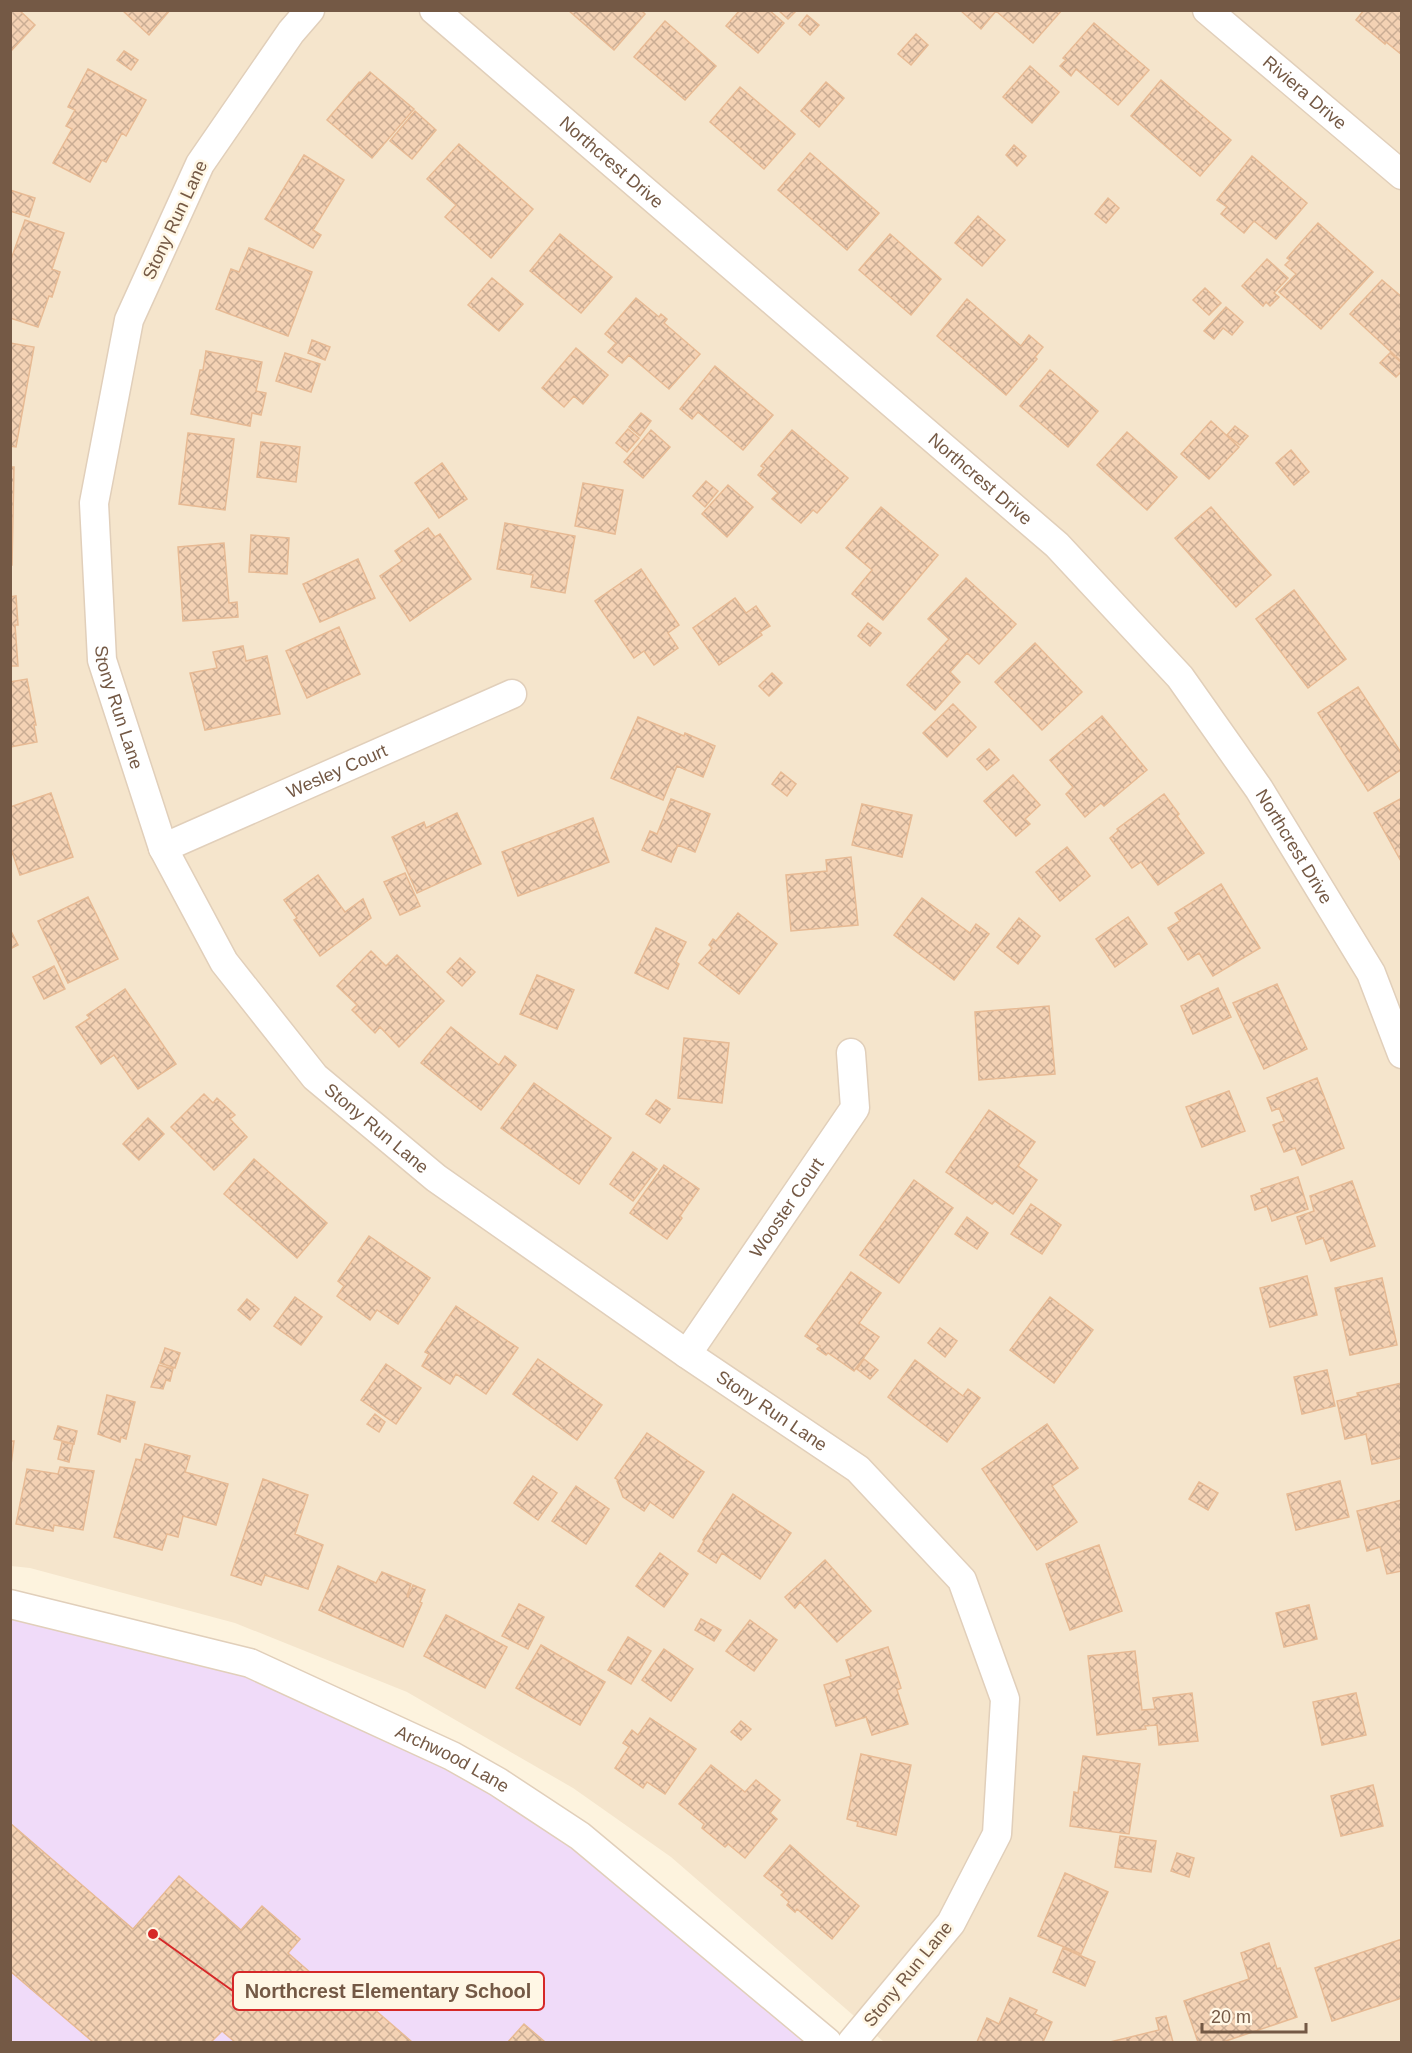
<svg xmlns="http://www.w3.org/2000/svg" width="1412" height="2053" font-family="Arial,sans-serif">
<defs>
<pattern id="building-cross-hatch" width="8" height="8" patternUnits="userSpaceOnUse" patternTransform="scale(1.5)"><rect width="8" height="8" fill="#f4d2b4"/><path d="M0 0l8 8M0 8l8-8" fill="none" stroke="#caad94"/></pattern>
</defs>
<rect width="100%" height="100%" fill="#fdf3de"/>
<!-- residential -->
<path fill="#f5e5cc" d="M10 11H1401V2042H884L671 1857 573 1788 407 1692 235 1623 30 1568 11 1566Z"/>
<!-- education -->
<path fill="#f0dbf9" d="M11 1604 250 1663 452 1756 827 2042H11Z"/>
<!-- building -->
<path fill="url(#building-cross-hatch)" stroke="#e7ba94" stroke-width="1.5" d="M10 10H19L35 25 10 52Z
M122 10H170L149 35Z
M568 10H641L645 14 614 50Z
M740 10H769L784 23 758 53 726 26Z
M778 10H797L788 19Z
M960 10H1062L1033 43 996 11 981 29Z
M1364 10H1402V55L1386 42 1385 44 1356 20Z
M807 15 819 25 810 35 799 25Z
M665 21 716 66 685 100 634 57Z
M1094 23 1149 70 1118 105 1076 69 1071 76 1060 66 1066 60 1063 58Z
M916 34 928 45 911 65 898 54Z
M124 51 138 60 131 70 117 60Z
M1030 66 1059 92 1032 123 1003 97Z
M88 69 146 100 126 136 122 133 106 162 102 160 90 182 53 163 72 129 66 126 75 110 68 107Z
M370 72 414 109 372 158 327 120 359 82 360 83Z
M1161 80 1231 140 1200 176 1131 116Z
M826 82 844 98 819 127 801 111Z
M740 87 795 134 764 169 710 122Z
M415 111 436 130 412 159 390 141Z
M459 144 533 209 491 258 445 217 456 205 427 179Z
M1014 145 1026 156 1017 166 1006 155Z
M810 153 879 213 847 250 778 190Z
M304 155 344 180 313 230 321 235 313 248 265 219Z
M1252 156 1307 203 1276 239 1254 221 1244 233 1221 214 1227 207 1217 200Z
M10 190 35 198 29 217 10 211Z
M1108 198 1119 208 1106 223 1095 214Z
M978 216 1005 240 982 266 955 243Z
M25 220 64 233 52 269 60 272 52 297 49 296 38 327 10 318V262Z
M1318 223 1373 272 1321 329 1279 292 1296 274 1285 265 1290 260 1287 258Z
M560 234 612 277 581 313 530 271Z
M890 234 941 279 911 315 859 270Z
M249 248 312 272 288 336 216 309 231 269 239 272Z
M1267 259 1288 278 1274 293 1279 297 1270 306 1266 302 1263 306 1242 286Z
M492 278 523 304 499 331 468 305Z
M1382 280 1402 297V362L1350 314Z
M1205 288 1221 303 1209 315 1193 300Z
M636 298 659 317 661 314 667 319 664 323 700 354 669 389 629 355 622 363 608 352 616 343 605 334Z
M967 299 1021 346 1029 335 1043 347 1035 357 1037 359 1006 395 937 336Z
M1226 307 1243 322 1232 335 1223 328 1214 339 1204 331Z
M312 340 330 347 325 360 308 353Z
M10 343 34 347 16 447 10 446Z
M576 348 608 375 583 404 574 396 564 407 542 388Z
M206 351 262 362 256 391 266 393 261 415 252 413 250 426 191 414 200 370H203Z
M285 353 320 364 311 392 276 381Z
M1390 353 1402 363V371L1396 377 1380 363Z
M715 366 773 415 743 450 698 412 692 419 680 409Z
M1050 370 1098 411 1068 447 1020 406Z
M641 413 651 421 640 436 629 427Z
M1211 421 1239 447 1209 479 1181 454Z
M1235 426 1248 436 1240 445 1227 435Z
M628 429 639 438 627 452 616 443Z
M651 430 670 447 643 478 624 462Z
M792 430 848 478 817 513 813 510 801 523 772 499 778 493 758 475 764 468 761 466Z
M1127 432 1177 477 1147 510 1097 465Z
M188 433 234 439 225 510 179 504Z
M261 442 300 447 296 482 257 477Z
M1291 450 1309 472 1294 485 1276 463Z
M442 463 467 499 439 518 415 483Z
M10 467H14L12 565H10Z
M706 481 718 491 705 507 693 496Z
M583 483 623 490 615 534 575 526Z
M728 485 753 507 727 537 702 514Z
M881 507 938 555 883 620 852 594 872 570 846 548Z
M1211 507 1271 575 1236 607 1175 538Z
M505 523 575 536 565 593 531 587 533 575 497 569Z
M428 528 435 537 440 534 471 579 410 621 380 576 402 561 395 551Z
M251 535 289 538 287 574 249 572Z
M224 543 229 603 237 602 238 617 183 621 178 547Z
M358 559 375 598 320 622 303 584Z
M641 569 679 625 668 633 678 648 654 665 644 651 634 658 595 601Z
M966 578 1016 624 979 664 967 653 950 672 960 682 935 710 907 685 949 639 928 619Z
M1294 590 1346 659 1308 688 1256 619Z
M16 596 18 625H15L18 666H10V597Z
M735 598 746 613 756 606 770 626 760 632 762 635 719 665 693 628Z
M868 623 881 633 870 646 858 636Z
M339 627 360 674 307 698 286 651Z
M1035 643 1082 692 1042 730 995 682Z
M243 646 246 661 267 656 280 714 205 730 190 673 217 668 213 652Z
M772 673 782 683 769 696 759 686Z
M27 679 36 725H34L37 742 10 747V682Z
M1358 687 1402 754V769L1368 791 1318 713Z
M953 704 976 727 947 757 923 733Z
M1102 716 1147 770 1104 806 1101 803 1085 817 1066 794 1073 787 1050 760Z
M638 717 684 736 685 733 715 746 703 777 677 766 663 800 611 778Z
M989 749 999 760 987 770 977 759Z
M781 772 796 784 787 796 772 784Z
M1013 775 1040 805 1025 819 1030 824 1016 836 984 801Z
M51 793 73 857 20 875 10 846V807Z
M1164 794 1179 814 1177 816 1204 853 1158 885 1141 862 1132 868 1110 838 1118 831 1117 829Z
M1402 798V863L1374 813Z
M671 799 710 814 695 852 678 845 671 862 642 850 650 831 657 834Z
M862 804 912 815 902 857 852 845Z
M457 813 481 864 417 893 392 837 424 822 426 828Z
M593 818 609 862 518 896 502 852Z
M1067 847 1090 876 1060 901 1036 872Z
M851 857 858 925 791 931 786 875 827 871 826 860Z
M405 873 420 906 400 915 384 882Z
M318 875 345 912 363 899 371 918 320 956 294 920 297 918 284 900Z
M1221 884 1260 948 1213 976 1199 953 1188 960 1168 928 1180 921 1175 913Z
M88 897 118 959 68 983 38 921Z
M922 898 970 933 976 924 989 934 954 980 894 935Z
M738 913 777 944 739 994 699 963 712 948 709 945 713 939 716 941Z
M1128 917 1147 944 1115 967 1096 939Z
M1019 918 1040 936 1018 964 997 947Z
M656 928 686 942 676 962 679 964 668 989 635 973Z
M10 929 18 945 10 949Z
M371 951 386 966 397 955 444 1001 399 1047 380 1027 375 1033 352 1010 357 1005 337 986Z
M460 958 475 972 462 986 447 972Z
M54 966 65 989 44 999 33 977Z
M537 975 574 990 557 1029 520 1014Z
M1277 984 1307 1049 1264 1069 1233 1003Z
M1218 988 1231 1017 1193 1034 1181 1006Z
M125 989 176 1064 138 1089 114 1055 101 1064 76 1027 90 1018 87 1015Z
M1049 1006 1055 1074 979 1080 975 1012Z
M451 1027 499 1065 505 1056 516 1065 481 1110 421 1063Z
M684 1038 729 1043 722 1103 678 1098Z
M1317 1078 1344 1148 1302 1165 1295 1148 1284 1152 1273 1125 1284 1121 1279 1108 1272 1111 1267 1098Z
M534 1083 611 1138 579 1184 501 1128Z
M1229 1091 1245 1131 1202 1147 1186 1107Z
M204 1094 213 1103 217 1098 235 1115 230 1119 247 1137 214 1170 171 1127Z
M656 1100 670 1109 660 1123 646 1114Z
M989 1110 1035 1142 1018 1166 1037 1180 1013 1214 995 1201 992 1204 946 1172Z
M148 1118 164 1134 139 1160 123 1144Z
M633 1152 657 1169 633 1201 610 1184Z
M254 1159 327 1223 297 1258 224 1194Z
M664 1165 699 1189 680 1216 682 1218 667 1239 630 1213Z
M1298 1177 1308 1209 1272 1221 1267 1206 1255 1210 1251 1196 1262 1192 1261 1189Z
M914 1180 953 1208 899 1283 860 1255Z
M1352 1181 1375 1246 1331 1261 1323 1238 1306 1244 1297 1217 1314 1211 1310 1196Z
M1031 1204 1061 1225 1042 1254 1011 1234Z
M967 1217 988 1233 977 1249 955 1234Z
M369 1236 430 1278 398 1324 377 1310 370 1320 337 1296 344 1286 338 1281Z
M851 1272 881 1293 859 1323 879 1337 854 1371 828 1353 826 1355 817 1349 820 1346 805 1336Z
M1307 1276 1317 1315 1270 1327 1260 1288Z
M1382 1278 1397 1345 1350 1355 1335 1288Z
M295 1297 322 1317 301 1345 274 1326Z
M1050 1297 1093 1330 1054 1383 1010 1350Z
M247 1299 259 1309 250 1320 238 1310Z
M456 1306 518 1348 486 1394 456 1374 450 1384 422 1366 429 1354 425 1352Z
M940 1328 957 1341 945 1357 928 1343Z
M165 1348 180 1353 175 1368 160 1363Z
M538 1359 602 1405 577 1440 513 1394Z
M864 1359 878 1370 870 1379 857 1369Z
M915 1360 963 1396 968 1389 980 1398 947 1442 888 1397Z
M386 1364 421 1388 396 1424 361 1400Z
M159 1365 173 1369 170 1381 166 1380 163 1389 151 1387Z
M1327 1370 1335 1406 1302 1414 1294 1377Z
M1402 1383V1458L1372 1464 1366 1434 1345 1439 1337 1401 1358 1396 1357 1393Z
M107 1395 135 1402 126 1439 121 1437 120 1442 98 1434Z
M375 1414 385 1422 379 1432 367 1424Z
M1047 1424 1078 1468 1052 1486 1077 1522 1037 1550 982 1469Z
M58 1426 77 1431 74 1444 54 1439Z
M647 1433 704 1472 673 1518 650 1502 644 1511 623 1497 617 1481 618 1480 615 1478Z
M10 1441H14L10 1473Z
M62 1442 73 1444 69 1462 58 1459Z
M145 1444 190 1456 185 1472 228 1484 216 1525 183 1516 178 1537 167 1534 162 1550 114 1537 136 1459 141 1460Z
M60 1467 94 1471 83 1530 54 1525 53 1531 16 1524 27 1469 58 1474Z
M533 1476 557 1493 538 1520 514 1503Z
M263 1479 308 1495 295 1534 323 1545 308 1589 265 1575 261 1585 231 1575Z
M1340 1481 1349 1517 1296 1530 1287 1494Z
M1199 1482 1218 1493 1208 1510 1189 1499Z
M576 1486 609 1509 586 1544 552 1521Z
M733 1494 791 1533 760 1579 722 1553 716 1563 698 1551 704 1541 703 1540Z
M1402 1500V1571L1387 1574 1380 1547 1367 1551 1357 1511Z
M1099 1545 1122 1611 1070 1630 1046 1564Z
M660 1553 688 1574 664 1607 636 1586Z
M825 1560 871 1611 837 1642 800 1602 795 1608 785 1597Z
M338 1566 376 1583 382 1572 411 1584 407 1596 408 1597 413 1585 425 1590 420 1602 422 1603 403 1647 319 1610Z
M519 1604 544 1617 528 1649 502 1636Z
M1309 1605 1317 1639 1284 1647 1276 1613Z
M446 1615 507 1647 485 1688 424 1656Z
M701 1619 721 1630 714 1641 695 1630Z
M750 1620 777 1640 754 1671 726 1651Z
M628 1637 651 1651 631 1684 608 1670Z
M541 1645 605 1682 580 1725 516 1688Z
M888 1647 901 1688 897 1690 908 1724 872 1735 866 1717 836 1726 824 1685 851 1676 846 1660Z
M664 1649 693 1669 671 1701 642 1680Z
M1135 1651 1142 1710 1155 1709 1153 1698 1192 1693 1198 1741 1159 1745 1157 1725 1145 1726 1146 1729 1097 1735 1088 1656Z
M1356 1693 1366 1735 1322 1745 1313 1702Z
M650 1718 696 1749 665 1794 647 1782 643 1788 615 1768 629 1747 623 1743 632 1730 638 1735Z
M741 1721 751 1729 741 1740 731 1732Z
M861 1754 911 1765 896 1835 857 1826 858 1822 847 1819Z
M1083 1756 1140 1764 1129 1834 1070 1826 1074 1792 1078 1793Z
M711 1765 745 1792 756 1780 780 1800 770 1813 777 1819 745 1858 728 1844 725 1847 702 1828 704 1824 679 1804Z
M1373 1785 1383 1826 1341 1836 1331 1796Z
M10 1823 133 1929 179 1876 241 1930 262 1906 300 1939 288 1953 328 1988 337 1977 412 2042H235L222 2031 211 2042H93L10 1971Z
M1120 1836 1156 1841 1151 1872 1115 1867Z
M790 1845 859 1906 832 1939 797 1909 795 1912 787 1905 789 1902 781 1895 784 1892 764 1876Z
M1177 1853 1194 1858 1189 1877 1171 1871Z
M1065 1873 1108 1892 1081 1954 1038 1936Z
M1402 1939V1998L1332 2021 1315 1968Z
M1269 1943 1277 1969 1280 1968 1297 2017 1223 2042H1198L1184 2001 1249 1979 1241 1953Z
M1063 1948 1095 1962 1085 1986 1053 1972Z
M1010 1998 1037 2010 1035 2014 1052 2022 1043 2042H977L987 2018 999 2024Z
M1166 2016 1173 2042H1110L1159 2030 1156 2018Z
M524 2024 545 2042H508Z"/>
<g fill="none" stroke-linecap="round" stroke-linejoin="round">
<!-- street casing -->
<g stroke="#e1cfba" stroke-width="31">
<g id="street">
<path id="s1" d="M310 10 291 32 200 164 129 320 94 503 102 660 163 848 224 962 315 1077 436 1178 687 1354 858 1469 962 1580 1005 1699 997 1834 951 1923 852 2042"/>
<path id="s2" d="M434 10 1057 545 1180 677 1259 789 1371 973 1402 1054"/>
<path id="s3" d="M1207 10 1402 175"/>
<path id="s4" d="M163 848 512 694"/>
<path id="s5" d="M687 1354 855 1108 851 1053"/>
<path id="s6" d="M10 1604 250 1663 452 1756 498 1782 580 1836 827 2042"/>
</g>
</g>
<!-- street -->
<use href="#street" stroke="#fff" stroke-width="28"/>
</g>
<g text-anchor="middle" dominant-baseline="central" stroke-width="5" stroke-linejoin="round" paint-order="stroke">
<!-- street labels -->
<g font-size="18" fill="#745945" stroke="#fff7e5">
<text stroke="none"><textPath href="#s3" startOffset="128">Riviera Drive</textPath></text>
<text stroke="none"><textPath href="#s2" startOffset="234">Northcrest Drive</textPath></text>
<text transform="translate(175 220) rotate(-65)">Stony Run Lane</text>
<text stroke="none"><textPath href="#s2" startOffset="720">Northcrest Drive</textPath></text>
<text stroke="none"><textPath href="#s1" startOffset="754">Stony Run Lane</textPath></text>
<text stroke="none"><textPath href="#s4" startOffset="190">Wesley Court</textPath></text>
<text stroke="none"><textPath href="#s2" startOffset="1206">Northcrest Drive</textPath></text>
<text stroke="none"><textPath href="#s1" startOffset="1258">Stony Run Lane</textPath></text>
<text stroke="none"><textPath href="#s5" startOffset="177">Wooster Court</textPath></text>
<text stroke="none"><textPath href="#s1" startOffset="1744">Stony Run Lane</textPath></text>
<text stroke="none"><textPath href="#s6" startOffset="471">Archwood Lane</textPath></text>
<text transform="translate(908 1974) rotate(-51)">Stony Run Lane</text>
</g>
</g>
<!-- callouts -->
<path fill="none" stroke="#d62828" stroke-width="2" d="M153 1934L233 1991"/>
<circle fill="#d62828" stroke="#fff7e5" stroke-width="2" cx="153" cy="1934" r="6"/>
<rect fill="#fff7e5" stroke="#d62828" stroke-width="2" x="233" y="1972" width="311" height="38" rx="6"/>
<g font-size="20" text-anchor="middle" font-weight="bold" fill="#745945">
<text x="388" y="1998">Northcrest Elementary School</text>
</g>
<!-- border -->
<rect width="1412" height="2053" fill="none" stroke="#745945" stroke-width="24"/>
<!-- scale -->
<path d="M1202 2023v9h104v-9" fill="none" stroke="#745945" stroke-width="3"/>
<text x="1211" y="2023" font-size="18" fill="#745945" stroke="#fff7e5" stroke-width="4.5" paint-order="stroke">20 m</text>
</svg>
